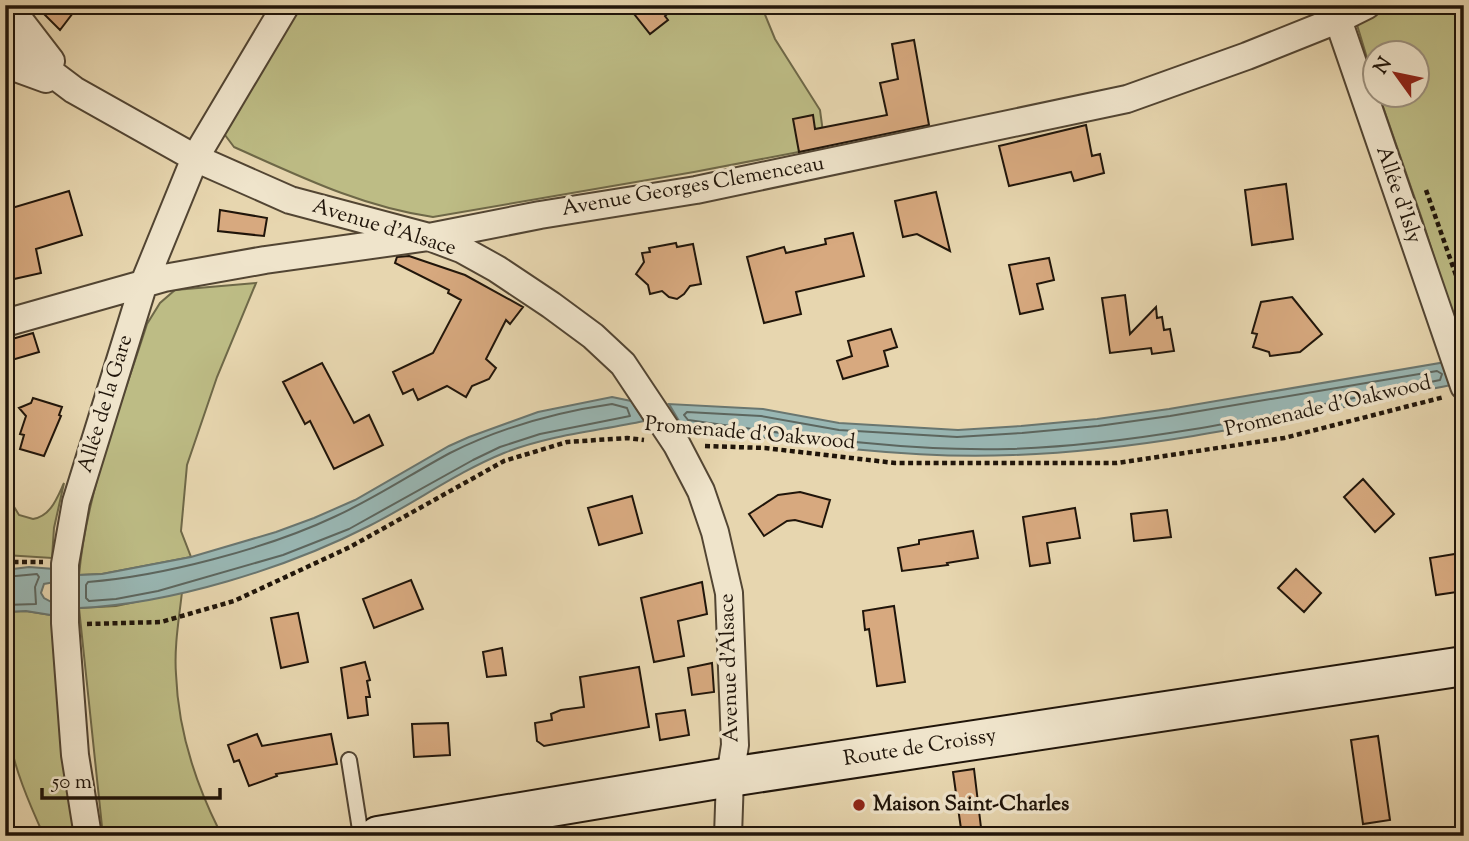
<svg xmlns="http://www.w3.org/2000/svg" width="1469" height="841" font-family="'Sorts Mill Goudy',serif">
<rect width="100%" height="100%" fill="#e7d6af"/>
<filter id="stains"><feTurbulence type="fractalNoise" baseFrequency=".00286" numOctaves="4"/><feColorMatrix values="0 0 0 0 .2 0 0 0 0 .09 0 0 0 0 .02 0 0 0 .5 -.17"/></filter>
<radialGradient id="worn" r=".72"><stop offset=".6" stop-color="#630" stop-opacity="0"/><stop offset="1" stop-color="#630" stop-opacity=".3"/></radialGradient>
<!-- green -->
<path fill="#bdbc85" stroke="#6e6848" stroke-width="2" d="M297 5H761L775 39 820 110 825 147 694 172 433 217C362 207 299 176 234 147L222 131Z
M1351 5H1464V352L1422 219 1379 95 1416 94V52H1374V81Z
M256 283 217 377 187 465 181 531 191 557 102 574 79 575C87 489 121 406 147 324L160 303 175 290Z
M64 483 54 528 52 558 5 555V492L19 515 33 519C51 516 57 498 64 483Z
M182 592C179 619 174 647 176 674 178 729 195 782 219 830L227 836H103L79 608 116 606Z
M26 611 57 616 75 836H44C29 803 14 768 8 733 2 693 5 652 5 612Z"/>
<!-- water -->
<path fill="#99b7b4" stroke="#697670" stroke-width="2" d="M1446 362 1451 385C1306 414 1162 450 1013 455 902 460 792 442 682 426L669 404 763 409 839 423 958 430 1021 426 1097 419 1169 409Z
M612 397 631 401 644 421C598 431 549 435 504 453 457 472 415 503 369 526 287 568 171 604 79 608V575L102 574 191 557 276 532 314 518 355 500 449 446 469 437 538 412Z
M29 567 54 569 55 582 44 584 41 593 44 598 53 603 57 616 26 611 5 612V570Z"/>
<g fill="none" stroke-linecap="round" stroke-linejoin="round">
<!-- shore -->
<path stroke="#5c665f" stroke-width="2" d="M1437 371 1442 374 1440 380C1298 409 1155 444 1010 449 901 452 795 435 688 420L684 415 687 412 761 416 839 430 957 437 1022 433 1098 426 1170 416Z
M612 404 627 408 630 416 540 434 500 447 473 460 349 529 283 555 158 591 116 599 89 601 86 598V585L88 582C162 576 266 549 334 517 374 499 411 474 450 453 500 428 557 412 612 404Z
M5 577 37 574 39 577 35 587 36 604 5 605"/>
</g>
<!-- building -->
<path fill="#d7a97f" stroke="#20150a" stroke-width="2" d="M35 5H79L60 30Z
M627 5H677L665 16 668 20 650 34Z
M914 40 929 125 799 152 793 119 813 115 815 129 887 115 880 83 898 79 892 44Z
M1086 125 1092 156 1100 154 1104 173 1074 181 1071 172 1009 186 999 146Z
M1286 184 1293 239 1252 245 1245 190Z
M69 191 82 235 36 249 41 273 14 279 11 269 5 270V210Z
M936 192 950 251 917 234 903 237 895 201Z
M220 210 267 218 264 236 218 231Z
M853 233 864 276 796 292 801 314 764 323 747 257 784 247 786 253 826 244 825 239Z
M676 243 677 247 693 244 701 284 690 286 684 294 677 299 669 297 662 291 650 294 648 285 636 274 644 262 642 253 650 252 649 248Z
M409 256 465 275 523 307 510 324 506 320 486 359 496 368 489 379 472 386 466 397 447 386 418 400 413 389 403 394 393 372 433 353 461 300 448 293 449 290 395 263 397 257Z
M1049 258 1054 280 1037 284 1043 309 1020 314 1009 265Z
M1125 295 1130 334 1156 307 1157 318 1162 317 1164 330 1170 329 1174 351 1152 354 1151 348 1110 353 1102 298Z
M1292 297 1322 334 1300 352 1270 356 1269 352 1253 347 1257 334 1252 333 1261 302Z
M891 329 897 347 884 351 888 366 843 379 837 361 852 356 848 341Z
M33 333 39 352 5 362V341Z
M322 363 354 423 369 415 383 445 334 469 310 421 305 424 283 382Z
M33 398 62 407 59 415 61 416 44 456 20 449 24 435 20 434 26 416 19 408 31 403Z
M1363 479 1394 514 1375 532 1344 497Z
M800 492 830 500 822 527 795 520 787 521 764 536 749 514 778 495Z
M632 496 642 533 599 545 588 508Z
M1075 508 1080 538 1047 543 1050 563 1030 566 1023 517Z
M1167 510 1171 537 1134 541 1131 514Z
M973 531 978 558 947 563 948 565 902 571 898 548 919 544V540Z
M1461 553 1464 591 1436 595 1430 558Z
M1296 569 1321 593 1304 612 1278 588Z
M411 580 423 609 374 628 363 599Z
M702 582 707 614 678 621 684 656 654 662 641 598Z
M894 606 905 682 877 686 869 629 865 630 863 611Z
M298 613 308 662 281 668 271 618Z
M502 648 506 675 487 677 483 652Z
M365 662 370 680 367 681 370 697H366L368 715 348 718 341 668Z
M712 663 714 692 692 695 688 668Z
M639 667 649 727 544 746 537 741 535 723 552 720 551 714 561 710 584 707 580 677Z
M685 710 689 735 660 740 656 714Z
M448 723 450 755 414 757 412 724Z
M257 734 262 746 331 734 337 764 276 774 277 776 249 786 239 760 234 762 228 745Z
M1378 736 1390 820 1363 824 1351 740Z
M974 769 982 836H962L953 772Z"/>
<g fill="none" stroke-linecap="round" stroke-linejoin="round">
<!-- lane casing -->
<g stroke="#524533" stroke-width="18">
<path id="lane" d="M349 760 361 836"/>
</g>
<!-- street casing -->
<g stroke="#524533" stroke-width="30">
<path id="street" d="M8 5 51 61
M1333 5 1464 386
M5 38 74 90 195 158 290 200 429 237 461 249 497 269 551 305 593 336 623 364 677 445 701 491 715 532 729 593 735 745 730 777 728 836
M5 64 46 79
M5 323 164 278 265 260 429 237 540 215 696 190 1127 99 1247 56 1337 20 1367 5
M88 836 75 755 65 623V564L76 502 144 283 195 158 286 5"/>
</g>
<!-- secondary casing -->
<g stroke="#20150a" stroke-width="42">
<path id="secondary" d="M378 836 730 777 1464 666"/>
</g>
<!-- path -->
<path stroke="#20150a" stroke-width="4.5" stroke-dasharray="5 3.5" stroke-linecap="butt" d="M1426 190 1464 298
M705 446 765 448 895 463H1117L1284 438 1444 397
M5 562H43
M87 624 161 622 234 601 350 547 504 461 567 442 627 438 644 440"/>
<!-- lane -->
<use href="#lane" stroke="#efe4cb" stroke-width="14"/>
<!-- street -->
<use href="#street" stroke="#efe4cb" stroke-width="26"/>
<!-- secondary -->
<use href="#secondary" stroke="#efe4cb" stroke-width="38"/>
</g>
<!-- markers -->
<circle fill="#8f2418" stroke="#efe4cb" stroke-width="2.5" cx="859" cy="805" r="7"/>
<g text-anchor="middle" dominant-baseline="central" stroke-width="7" stroke-linejoin="round" paint-order="stroke">
<!-- street labels -->
<g font-size="21" fill="#20150a" stroke="#efe4cb">
<text transform="translate(693 187) rotate(-10)">Avenue Georges Clemenceau</text>
<text transform="translate(1398 195) rotate(71)">Allée d'Isly</text>
<text transform="translate(384 228) rotate(17)">Avenue d'Alsace</text>
<text transform="translate(106 404) rotate(-73)">Allée de la Gare</text>
<text transform="translate(1328 407) rotate(-13)">Promenade d'Oakwood</text>
<text transform="translate(750 434) rotate(5)">Promenade d'Oakwood</text>
<text transform="translate(730 668) rotate(-92)">Avenue d'Alsace</text>
<text transform="translate(920 748) rotate(-9)">Route de Croissy</text>
</g>
<!-- poi labels -->
<g font-size="21" font-weight="bold" fill="#20150a" stroke="#efe4cb" text-anchor="start">
<text x="873" y="805">Maison Saint-Charles</text>
</g>
</g>
<!-- margin -->
<rect width="1469" height="841" fill="none" stroke="#e7d6af" stroke-width="28"/>
<rect x="7" y="7" width="1455" height="827" fill="none" stroke="#20150a" stroke-width="3.5"/>
<rect x="14" y="14" width="1441" height="813" fill="none" stroke="#20150a" stroke-width="2"/>
<!-- north arrow -->
<g transform="translate(1396 74) rotate(303)"><circle r="33" fill="#efe4cb" stroke="#9c917e" stroke-width="2"/>
<path d="M0-5L12 26L0 18L-12 26Z" fill="#8f2418"/>
<text y="-10" font-size="19" font-weight="bold" text-anchor="middle" fill="#20150a">N</text>
</g>
<!-- scale -->
<path d="M42 788v10h178v-10" fill="none" stroke="#20150a" stroke-width="3.5"/>
<text x="52" y="788" font-size="21" fill="#20150a" stroke="#efe4cb" stroke-width="5" paint-order="stroke">50 m</text>
<rect width="100%" height="100%" filter="url(#stains)"/>
<rect width="100%" height="100%" fill="url(#worn)"/>
</svg>
